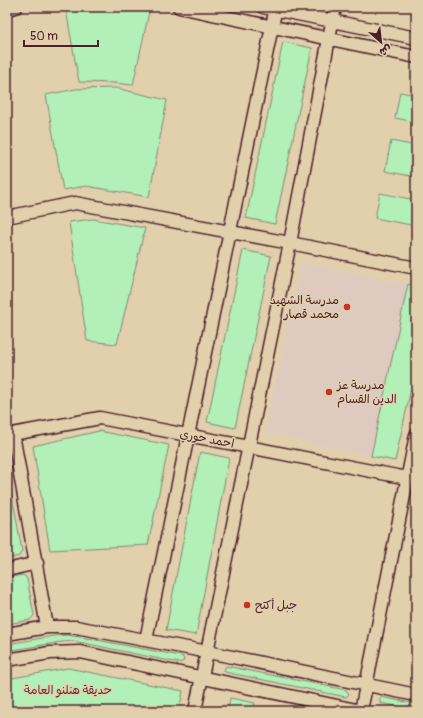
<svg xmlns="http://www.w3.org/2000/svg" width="423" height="718" font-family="Pangolin,'Playpen Sans Arabic',sans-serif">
<rect width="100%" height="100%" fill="#e2d0ad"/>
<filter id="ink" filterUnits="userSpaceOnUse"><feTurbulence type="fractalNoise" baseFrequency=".025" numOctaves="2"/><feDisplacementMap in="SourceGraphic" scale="8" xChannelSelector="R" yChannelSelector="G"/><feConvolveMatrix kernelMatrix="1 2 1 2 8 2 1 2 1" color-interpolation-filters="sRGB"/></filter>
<g filter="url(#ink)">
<!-- built -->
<path fill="#dfcabf" d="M301 262 408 284 371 456 265 433Z"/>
<!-- green -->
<path fill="#b3f0b7" stroke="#7e8871" d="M80 7H114L149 12 133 85 115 83 79 82 66 10Z
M283 42 312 48 275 224 246 218Z
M115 88 167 100 149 197 86 186 63 190 46 95 76 89Z
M400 92 416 95V122L395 118Z
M391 141 416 146V177L385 171Z
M380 193 416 200V226L375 218Z
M93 219 145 228 117 344 87 341 69 222Z
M243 250 271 256 235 428 207 422Z
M408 284 416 286V366L395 461 371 456Z
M99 431 169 445 148 545 50 550 33 446Z
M200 452 229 458 196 635 166 630Z
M7 467 22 551 19 556 7 559Z
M22 575 26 577 27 579 34 615 30 620 7 624V578Z
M66 635 86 638 181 656 183 657 184 661 179 663 74 641 61 642 7 651V644L54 636Z
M226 666 346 690 349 694 346 697 225 672 224 670Z
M68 668 183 691 179 711H7V679Z
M381 697 416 704V710L380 703V699Z
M230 698 255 703 253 711H228Z"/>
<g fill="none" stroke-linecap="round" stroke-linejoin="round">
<!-- street casing -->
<g stroke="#4a1f2b" stroke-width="15">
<path id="street" d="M179 7 416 57
M263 7 416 38
M7 9 16 7
M7 217 75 203 290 243 416 268
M13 434 47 627
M7 435 100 418 407 478
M7 570 37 563
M7 634 47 627H76L208 652 416 695
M146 640 276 7
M7 660 50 653 80 652 361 711
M195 711 290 243 335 7
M361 711 416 435"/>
</g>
<!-- street -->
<use href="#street" stroke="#e2d0ad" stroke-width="12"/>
</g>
</g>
<!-- markers -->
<g fill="#c8321e" stroke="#e2d0ad" stroke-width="1.5">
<circle cx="347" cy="307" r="4"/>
<circle cx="329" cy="392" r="4"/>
<circle cx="247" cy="605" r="4"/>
</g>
<g text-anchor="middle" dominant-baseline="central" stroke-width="3" stroke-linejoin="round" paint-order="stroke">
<!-- poi labels -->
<g font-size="12" fill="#4a1f2b" stroke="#e2d0ad" text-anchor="start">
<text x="339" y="300" text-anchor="end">مدرسة الشهيد<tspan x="339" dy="14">محمد قصار</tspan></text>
<text x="337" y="385">مدرسة عز<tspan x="337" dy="14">الدين القسام</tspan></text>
<text x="255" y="605">جبل أكتح</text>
</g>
<!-- street labels -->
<g font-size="12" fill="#4a1f2b" stroke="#e2d0ad">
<text transform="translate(207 439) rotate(11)">احمد حوري</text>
</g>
<!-- park labels -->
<g font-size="12" fill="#543439" stroke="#e2d0ad">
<text x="68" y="690">حديقة هنلنو العامة</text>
</g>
</g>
<!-- margin -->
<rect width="423" height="718" fill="none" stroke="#e2d0ad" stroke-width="24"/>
<rect x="12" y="12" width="399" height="694" fill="none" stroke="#4a1f2b" stroke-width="1.5" filter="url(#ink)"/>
<!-- north arrow -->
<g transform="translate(381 42) rotate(152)" stroke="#e2d0ad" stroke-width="3" paint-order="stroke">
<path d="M0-3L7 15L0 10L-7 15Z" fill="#4a1f2b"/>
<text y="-6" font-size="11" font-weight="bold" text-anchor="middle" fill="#4a1f2b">ش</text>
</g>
<!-- scale -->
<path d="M24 40v6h74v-6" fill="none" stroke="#4a1f2b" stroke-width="2"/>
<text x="30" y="40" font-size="12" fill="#4a1f2b" stroke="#e2d0ad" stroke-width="3" paint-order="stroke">50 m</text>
</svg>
